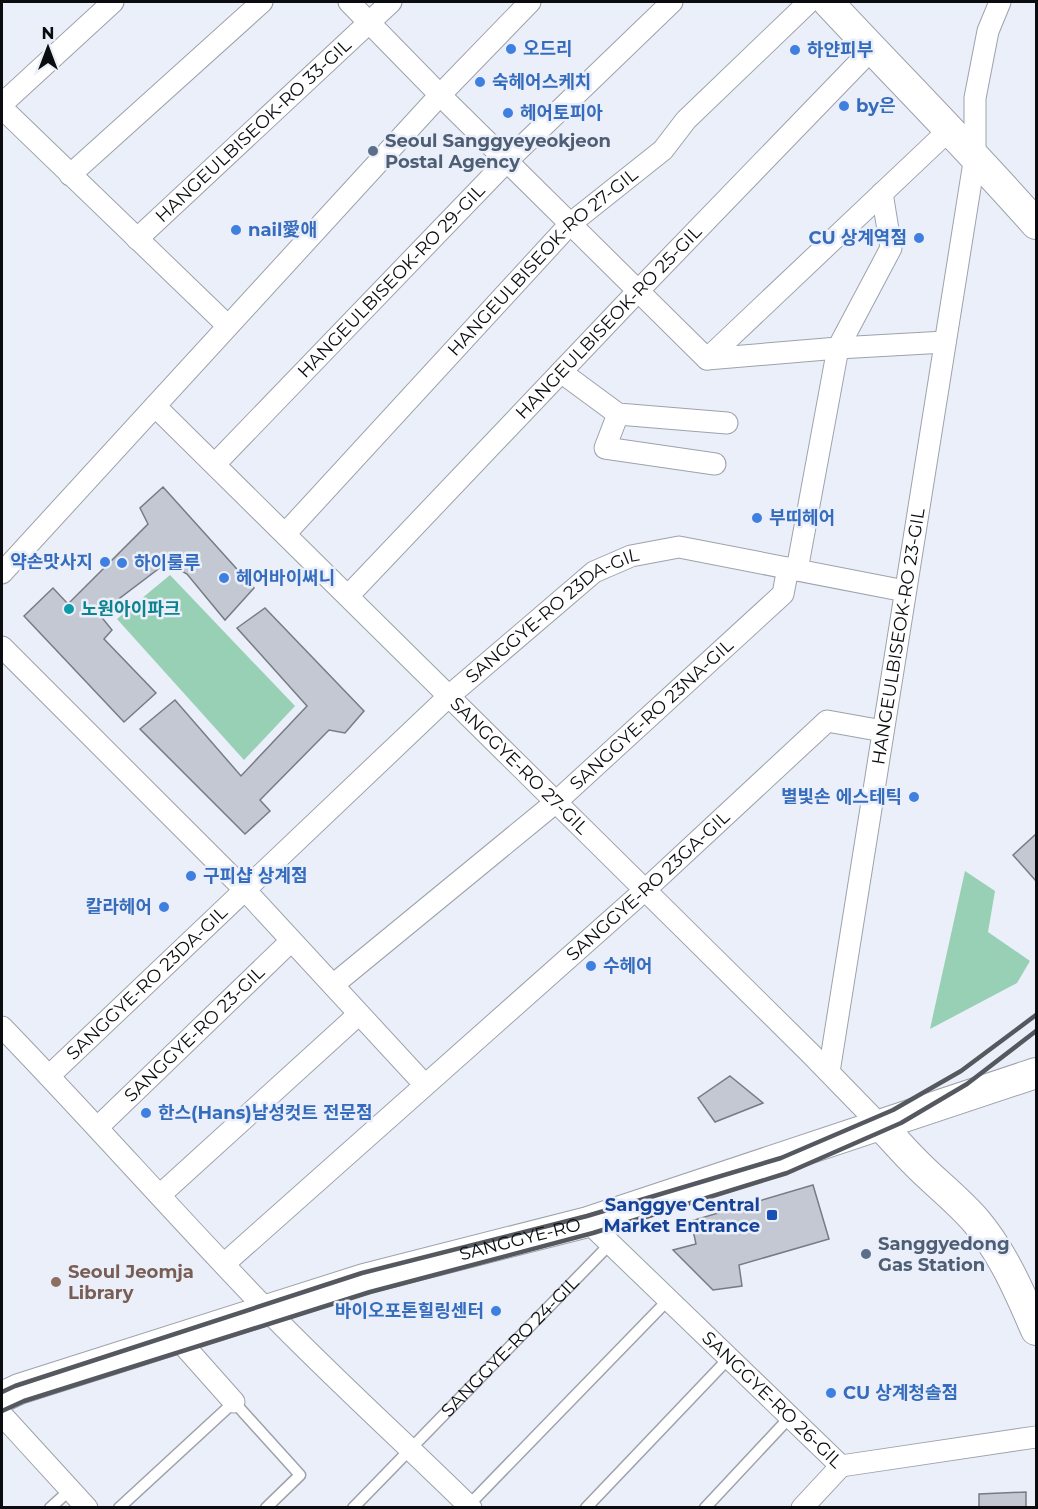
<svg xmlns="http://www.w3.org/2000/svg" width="1038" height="1509" font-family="Montserrat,'Noto Sans KR',sans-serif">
<rect width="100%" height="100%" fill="#eaeff9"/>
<!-- green -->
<path fill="#97d0b5" d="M170 575 295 706 244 760 117 619Z
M965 871 995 891 988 932 1030 961 1017 983 930 1029Z"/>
<!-- building -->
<path fill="#c3c8d2" stroke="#777c84" stroke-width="1.5" d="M163 487 254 588 225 620 187 574 175 567H161L99 614 112 630 104 639 156 693 124 722 24 616 53 588 68 604 148 524 140 508Z
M265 608 364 711 345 733 329 730 260 800 270 811 245 834 140 729 175 700 241 776 307 706 237 628Z
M1036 834V881L1013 855Z
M730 1076 763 1103 715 1122 698 1098Z
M813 1185 829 1239 739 1265 742 1286 713 1290 673 1250 696 1244 691 1221Z
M1026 1492V1508H979V1494Z"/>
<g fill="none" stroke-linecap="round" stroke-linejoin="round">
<!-- lane casing -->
<g stroke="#9da2ab" stroke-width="13">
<g id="lane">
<path d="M50 1508 70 1490"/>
<path d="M119 1508 234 1402 300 1475 266 1508"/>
<path id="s1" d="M353 1508 610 1244"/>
<path d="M466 1508 668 1300"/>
<path d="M586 1508 729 1358"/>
<path d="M705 1508 790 1417"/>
</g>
</g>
<!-- street casing -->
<g stroke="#9da2ab" stroke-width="23">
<g id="street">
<path d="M349 2 440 95 707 359 838 348 945 342"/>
<path d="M2 104 113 2"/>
<path d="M2 108 228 326"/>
<path d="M70 175 262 2"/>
<path id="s2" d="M137 239 391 2"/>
<path d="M707 359 949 130"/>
<path d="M561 372 618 414 727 423"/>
<path id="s3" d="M155 406 810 1053 881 1126"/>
<path d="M618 414 605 448 715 464"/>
<path id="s4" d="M215 464 507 161 672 2"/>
<path id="s5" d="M285 534 570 224 663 150 686 120 809 2"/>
<path d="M797 570 838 348 891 248 882 193"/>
<path d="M2 573 440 95 530 2"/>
<path id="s6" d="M348 596 638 291 872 49"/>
<path d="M2 647 245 890 425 1085"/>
<path id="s7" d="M333 985 556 802 783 594 788 568"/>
<path d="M2 1027C92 1120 178 1218 269 1312 334 1379 404 1442 471 1508"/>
<path id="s8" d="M829 1072 975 156V98L988 31 1000 2"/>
<path id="s9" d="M49 1076 449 696 594 572 631 556 679 547 905 591"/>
<path id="s10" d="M98 1127 291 941"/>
<path d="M160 1195 359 1014"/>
<path id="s11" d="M588 1222 841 1466"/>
<path id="s12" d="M224 1264 645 890 827 721 883 731"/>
<path d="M178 1339 234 1402"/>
<path d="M2 1415 87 1508"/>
<path d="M841 1466 1036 1437"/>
<path d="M802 1508 841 1466"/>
</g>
</g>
<!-- secondary casing -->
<g stroke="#9da2ab" stroke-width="32">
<g id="secondary">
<path d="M828 2C897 76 969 148 1036 224"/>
<path d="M881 1126C892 1137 902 1149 913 1160 933 1181 957 1199 976 1221 1003 1253 1020 1293 1036 1330"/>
<path id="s13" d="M2 1397 19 1389 364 1279 588 1222 1036 1073"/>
</g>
</g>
<!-- lane -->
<use href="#lane" stroke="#fff" stroke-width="10"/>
<!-- street -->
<use href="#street" stroke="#fff" stroke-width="21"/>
<!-- secondary -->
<use href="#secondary" stroke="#fff" stroke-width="30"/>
<!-- rail -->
<path stroke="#55585e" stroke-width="4.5" d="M2 1392 15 1386 362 1273 587 1216 781 1158 893 1110 961 1071 1036 1015
M2 1411 24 1401 370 1292 593 1233 787 1173 901 1123 967 1084 1036 1031"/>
</g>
<!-- markers -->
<g fill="#3f7fe0" stroke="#eaeff9" stroke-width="2">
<circle cx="511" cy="49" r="6"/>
<circle cx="795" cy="50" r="6"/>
<circle cx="480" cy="82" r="6"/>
<circle cx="844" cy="106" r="6"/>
<circle cx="508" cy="113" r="6"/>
<circle cx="236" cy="230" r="6"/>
<circle cx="919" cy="238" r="6"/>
<circle cx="757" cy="518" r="6"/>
<circle cx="105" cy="562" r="6"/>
<circle cx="122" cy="563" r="6"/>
<circle cx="224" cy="578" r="6"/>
<circle cx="914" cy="797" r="6"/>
<circle cx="191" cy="876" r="6"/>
<circle cx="164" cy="907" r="6"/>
<circle cx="591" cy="966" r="6"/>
<circle cx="146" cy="1113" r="6"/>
<circle cx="496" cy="1311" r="6"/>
<circle cx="831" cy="1393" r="6"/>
</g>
<g fill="#5c6f8a" stroke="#eaeff9" stroke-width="2">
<circle cx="373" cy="151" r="6"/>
<circle cx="866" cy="1254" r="6"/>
</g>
<circle fill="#0f9aa8" stroke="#eaeff9" stroke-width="2" cx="69" cy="609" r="6"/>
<rect fill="#1a4fb4" stroke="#eaeff9" stroke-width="2" x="766" y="1209" width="12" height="12" rx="3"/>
<circle fill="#8d6e63" stroke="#eaeff9" stroke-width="2" cx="56" cy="1282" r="6"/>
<g text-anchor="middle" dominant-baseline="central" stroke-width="5" stroke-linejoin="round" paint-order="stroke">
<!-- shop labels -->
<g font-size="18" font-weight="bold" fill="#366cbe" stroke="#eaeff9" text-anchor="start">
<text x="523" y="49">오드리</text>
<text x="807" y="50">하얀피부</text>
<text x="492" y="82">숙헤어스케치</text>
<text x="856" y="106">by은</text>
<text x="520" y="113">헤어토피아</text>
<text x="248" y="230">nail愛애</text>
<text x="907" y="238" text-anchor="end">CU 상계역점</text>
<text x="769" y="518">부띠헤어</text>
<text x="93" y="562" text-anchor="end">약손맛사지</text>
<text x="134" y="563">하이룰루</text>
<text x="236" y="578">헤어바이써니</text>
<text x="902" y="797" text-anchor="end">별빛손 에스테틱</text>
<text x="203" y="876">구피샵 상계점</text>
<text x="152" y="907" text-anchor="end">칼라헤어</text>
<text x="603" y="966">수헤어</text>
<text x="158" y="1113">한스(Hans)남성컷트 전문점</text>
<text x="484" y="1311" text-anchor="end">바이오포톤힐링센터</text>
<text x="843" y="1393">CU 상계청솔점</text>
</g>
<!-- street labels -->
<g font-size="18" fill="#0a0c0f" stroke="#eaeff9">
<text stroke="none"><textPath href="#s2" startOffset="159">HANGEULBISEOK-RO 33-GIL</textPath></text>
<text stroke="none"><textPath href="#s5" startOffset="375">HANGEULBISEOK-RO 27-GIL</textPath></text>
<text stroke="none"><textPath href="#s4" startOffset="254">HANGEULBISEOK-RO 29-GIL</textPath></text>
<text stroke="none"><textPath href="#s6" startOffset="378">HANGEULBISEOK-RO 25-GIL</textPath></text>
<text stroke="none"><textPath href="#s9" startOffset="684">SANGGYE-RO 23DA-GIL</textPath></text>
<text stroke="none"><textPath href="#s8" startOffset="441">HANGEULBISEOK-RO 23-GIL</textPath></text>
<text stroke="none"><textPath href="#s7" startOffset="418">SANGGYE-RO 23NA-GIL</textPath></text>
<text stroke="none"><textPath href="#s3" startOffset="512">SANGGYE-RO 27-GIL</textPath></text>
<text stroke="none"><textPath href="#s12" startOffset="568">SANGGYE-RO 23GA-GIL</textPath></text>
<text stroke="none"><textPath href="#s9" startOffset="135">SANGGYE-RO 23DA-GIL</textPath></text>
<text stroke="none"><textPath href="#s10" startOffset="134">SANGGYE-RO 23-GIL</textPath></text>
<text stroke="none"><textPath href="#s13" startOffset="542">SANGGYE-RO</textPath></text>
<text stroke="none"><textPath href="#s1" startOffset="225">SANGGYE-RO 24-GIL</textPath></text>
<text stroke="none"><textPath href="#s11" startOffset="256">SANGGYE-RO 26-GIL</textPath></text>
</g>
<!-- service labels -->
<g font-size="18" font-weight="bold" fill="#4e5e75" stroke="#eaeff9" text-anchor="start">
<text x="385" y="141">Seoul Sanggyeyeokjeon<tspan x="385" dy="21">Postal Agency</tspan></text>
<text x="878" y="1244">Sanggyedong<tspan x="878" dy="21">Gas Station</tspan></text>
</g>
<!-- culture labels -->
<g font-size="18" font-weight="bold" fill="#0d838f" stroke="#eaeff9" text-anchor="start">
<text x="81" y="609">노원아이파크</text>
</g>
<!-- transit labels -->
<g font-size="18" font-weight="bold" fill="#164399" stroke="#eaeff9" text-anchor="end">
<text x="760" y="1205">Sanggye Central<tspan x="760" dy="21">Market Entrance</tspan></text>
</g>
<!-- education labels -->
<g font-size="18" font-weight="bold" fill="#785e54" stroke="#eaeff9" text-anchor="start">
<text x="68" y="1272">Seoul Jeomja<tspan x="68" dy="21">Library</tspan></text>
</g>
</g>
<!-- border -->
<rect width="1038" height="1509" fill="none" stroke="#0a0c0f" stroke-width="6"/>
<!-- north arrow -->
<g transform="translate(48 48)" stroke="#eaeff9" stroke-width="4.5" paint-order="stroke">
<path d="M0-4.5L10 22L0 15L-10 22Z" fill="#0a0c0f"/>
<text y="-9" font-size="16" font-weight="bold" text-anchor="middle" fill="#0a0c0f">N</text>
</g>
</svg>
